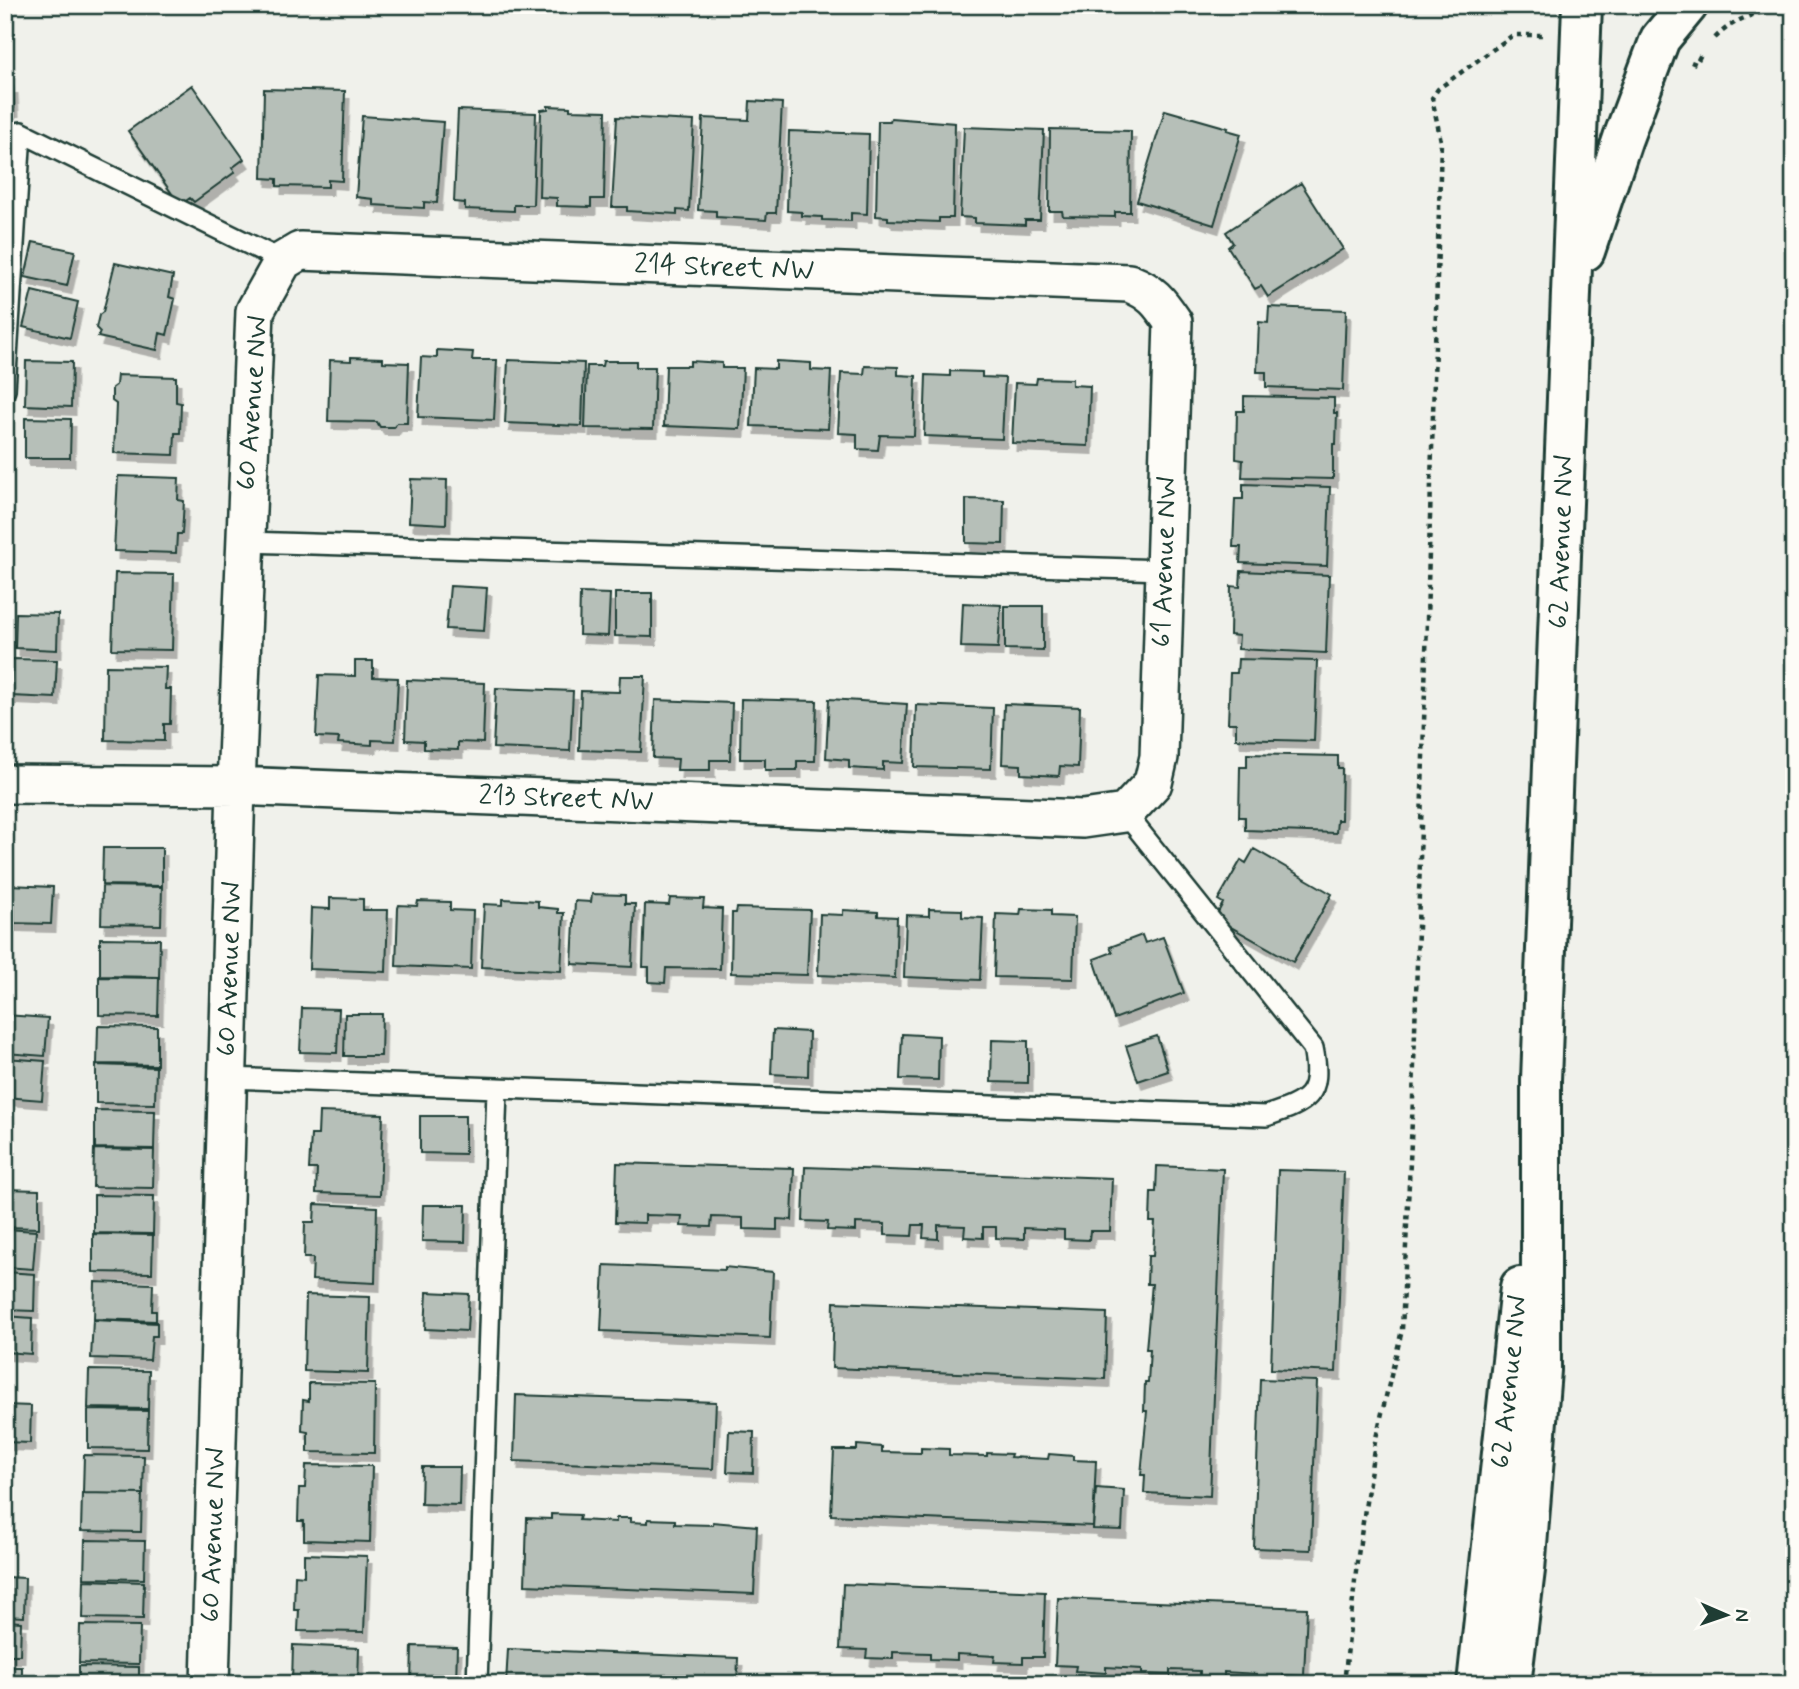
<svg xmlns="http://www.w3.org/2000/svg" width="1799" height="1689" font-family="Mynerve,sans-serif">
<defs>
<filter id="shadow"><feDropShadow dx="4.5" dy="8" stdDeviation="0" flood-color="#0004"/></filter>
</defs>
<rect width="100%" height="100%" fill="#f0f1eb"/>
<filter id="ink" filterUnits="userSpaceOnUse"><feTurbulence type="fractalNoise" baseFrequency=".0143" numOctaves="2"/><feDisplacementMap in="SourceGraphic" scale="14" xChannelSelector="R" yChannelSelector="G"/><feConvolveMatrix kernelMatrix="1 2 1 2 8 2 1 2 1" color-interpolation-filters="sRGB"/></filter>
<g filter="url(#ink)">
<!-- building -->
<path fill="#b6bfb8" stroke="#1f3d34" stroke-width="2" filter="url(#shadow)" d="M5 69H8V86H13L14 108 9 109V122H5Z
M192 85 244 159 232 168 235 172 194 202 190 198 180 205 128 131Z
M264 89 345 91 342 181 328 180V187L277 186V179L262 178Z
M750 101 782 103 776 213H767L766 220 716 217V211L698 210 703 118 749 120Z
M548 106 570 107V110L606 111 604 199H591V207L557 206V198L539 197 541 110 548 109Z
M458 110 536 113 533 205H514V211L465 209V203L454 202Z
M1165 110 1228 128 1227 130 1241 134 1214 225 1137 201Z
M362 116 443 122 437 203 424 202V208L373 205V199L356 197Z
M617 117 694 121 689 211 677 210V214L627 211V207H612Z
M891 118 955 123 953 218H939V222L888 220V217L876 216 878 121H890Z
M964 127 1044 130 1040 220H1025V225L975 223V218L960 217Z
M1050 129 1131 131 1130 212H1115V217L1063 216 1062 211H1049Z
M789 131 869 134 867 214 851 213V221L822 220V217L802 216V212L787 211Z
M1301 183 1343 249 1268 297 1261 286 1255 289 1228 247 1233 243 1226 232Z
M33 242 75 251 67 286 25 277Z
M115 263 173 276 169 297 175 299 167 335 160 333 157 350 98 337 100 332 96 328 99 315 103 312Z
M32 291 78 302 70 338 23 327Z
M1269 307 1346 310 1343 390 1266 387V372H1257L1259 322 1268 323Z
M437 350 473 352 472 360H497L494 420 418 417 421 357 437 358Z
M351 357 383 358V362L409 363 407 423H397L394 427H380L377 422 328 421 330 360 351 361Z
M508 360 584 363 582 426 505 423Z
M26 361 72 362 71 407 25 405Z
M603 361H636V367H655L653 429 585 428 587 366H602Z
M690 361 722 363V368H743L740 429 664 426 666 366H690Z
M776 361 811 363V370L831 371 828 429 751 426 754 368 776 369Z
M865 366 898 367V375L916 376 914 436 880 435 878 450 857 449V434L838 433 841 373 864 374Z
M950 371 982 372V377L1005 378 1002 439 924 436 926 375 950 376Z
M117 375 176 377V402L181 403 180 433H175L174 455 114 453 116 404 112 401V388L116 385Z
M1037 378 1072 379V385L1090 386 1088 446 1012 443 1015 383 1036 384Z
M1244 396 1334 398V413H1337L1336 444H1333V479L1242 477 1243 460 1236 459 1237 411H1244Z
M25 418 71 419 70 458H25Z
M118 476 179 478 178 500 184 501 182 534H177L176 553 114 551Z
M411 479 447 480 446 524 409 522Z
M1243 484 1330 487 1327 566 1240 563 1241 547H1233L1235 499H1243Z
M966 499 1004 500 1003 544 966 543Z
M1241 571 1329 575 1326 653 1238 649 1239 636 1230 635 1231 586 1240 587Z
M115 573 174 574 172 650 112 649Z
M450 586 487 588 484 631 446 629Z
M580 593 610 594 608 636 579 635Z
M615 593H652V637L615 636Z
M963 603 1001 605 998 648 961 647Z
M1005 606H1043V650L1005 649Z
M16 613 58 614 57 650 15 648Z
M12 659 57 660 55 698 11 696Z
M1238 659 1317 661 1314 741 1236 739V723H1228L1230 673H1237Z
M355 661H373V677L398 678 395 741 372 740V745L338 743 339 738 316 737 319 675 355 676Z
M106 666 166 667 165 689H171L170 724H164V741L105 740Z
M620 676H645L641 752 579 750 581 691 619 692Z
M407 680 485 683 483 743 458 742V750L424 749V741L405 740Z
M496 688 573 691 570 751 493 748Z
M741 699 817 701 815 761H797V770H765V759H740Z
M829 699 907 704 903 763 883 762V770L849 768V760L826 758Z
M655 700 732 703 730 760H710V770H677L678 759 653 758Z
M1004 704 1080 707 1078 767 1060 766 1059 776 1021 774V765L1002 764Z
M916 705 993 708 991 769 914 767Z
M1247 754 1338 756V768H1342L1341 820H1337L1336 833 1245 830V817H1239L1240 767H1247Z
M103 848H162V886L102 885Z
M1254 849 1332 894 1293 962 1215 918 1223 903 1218 900 1241 860 1246 863Z
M10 885 53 887 51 924 8 923Z
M102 886 162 887 161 925 101 924Z
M592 894 625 895V904H635L632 967 572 964 575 901 591 902Z
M330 898 363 899V910H388L386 972 309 969 311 908 330 909Z
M670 898 704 899 703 908 722 909 720 969 666 968 665 983 649 982V967H643L645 904 669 905Z
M503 899 538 901V907L558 909V913H564L561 971 481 967 484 904 503 905Z
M418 901 450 902V910L473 911 471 969 396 966 398 908 399 905 417 906Z
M737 908 810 910 807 975 731 973 732 913H736Z
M929 909 962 910V917L983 918 980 980 904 977 906 915 929 916Z
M1021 909 1051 910V916L1075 917 1073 979 994 977 996 914 1020 915Z
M843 910 878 912V916L897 917 895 978 818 975 820 914 843 915Z
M1142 935 1145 943 1163 937 1184 993 1114 1019 1094 959 1113 952 1110 947Z
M100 938 160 939 159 977 100 976Z
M99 977 159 978 158 1016 99 1015Z
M302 1008 339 1009 337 1053 300 1052Z
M345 1014H382L381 1056H344Z
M5 1015 48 1018 45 1056 5 1053Z
M98 1026 157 1027V1065L97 1064Z
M773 1030 809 1032 808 1076 771 1074Z
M902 1034 939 1036 938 1080 900 1079Z
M1157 1036 1168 1071 1138 1081 1126 1046Z
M992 1040 1028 1041V1083L991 1082Z
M5 1058 45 1061 42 1100 5 1097Z
M96 1065 156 1067 155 1104 96 1103Z
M95 1110 155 1111 154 1149 95 1148Z
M319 1112 383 1114 380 1195 316 1193 317 1169H309L311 1135H318Z
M420 1116H465V1154L420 1153Z
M94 1149 154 1150 153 1188 93 1187Z
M617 1163 794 1168 792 1220 777 1219V1230L743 1229V1218L712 1217 711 1227 681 1226 682 1216 645 1215V1223L615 1222Z
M1157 1166 1223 1169 1210 1496 1144 1493 1145 1475H1141L1147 1411H1144L1145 1382H1148L1150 1349H1146L1152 1284H1147L1148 1256H1153L1155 1222H1150L1151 1192H1156Z
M805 1167 1112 1178 1110 1231H1090L1089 1240 1064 1239V1230L1024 1228V1239L996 1238V1227H983V1238L964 1237 965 1226 938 1225V1239L923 1238 924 1225H913L912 1236 885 1235V1224L856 1223V1231L827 1230 828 1222 803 1221Z
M1278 1170 1344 1172 1336 1372 1271 1369Z
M5 1189 39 1190V1228L5 1227Z
M94 1195 154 1196 153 1234 94 1233Z
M315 1204 377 1207 375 1283 312 1280 313 1258H304L305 1222H314Z
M423 1205H466L465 1242 422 1241Z
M5 1229 36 1231 33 1269 5 1267Z
M93 1234 153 1235 152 1273 93 1272Z
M604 1265 725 1270V1267L773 1272 770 1338 601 1331Z
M5 1272 35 1274 34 1311 5 1310Z
M95 1282 153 1284 152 1311H156V1321L94 1319Z
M427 1292 469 1294 467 1331 425 1329Z
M306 1295 370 1297 368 1373 304 1371Z
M834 1302 1107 1313 1105 1379 832 1368Z
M5 1316 32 1318 31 1354 5 1352Z
M93 1320 157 1323V1336H152L150 1360 91 1358Z
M89 1370 149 1371 148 1409 88 1408Z
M1260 1379 1317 1381 1311 1550 1254 1548Z
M309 1383 375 1384 374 1453 308 1452V1432L302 1431 303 1400 309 1401Z
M516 1395 716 1402 713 1469 514 1461Z
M5 1405 31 1406 30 1443 5 1442Z
M88 1410 148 1411 147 1449 88 1448Z
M729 1431 754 1432 753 1473 727 1472Z
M857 1445 882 1447V1452L921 1453V1448L949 1449V1455L987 1456V1453L1011 1454 1010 1457 1048 1459 1049 1454 1073 1456V1460L1096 1461 1093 1526 831 1515 834 1450H857Z
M84 1455 144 1456 143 1494 83 1493Z
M306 1465 372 1466 370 1542 304 1540V1521H298L299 1488H305Z
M422 1467H460L459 1505 421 1504Z
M1096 1488 1124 1490 1122 1530 1093 1529Z
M82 1493 142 1494 141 1532 81 1531Z
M551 1514 580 1515 579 1520 616 1522V1518H630V1522L648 1523V1519L675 1520V1524L713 1525V1522L757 1526 754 1594 525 1585 527 1518 551 1519Z
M85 1540 145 1541 144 1579 84 1578Z
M304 1554 367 1556 364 1632 298 1631 299 1610H294L295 1575 304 1576Z
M5 1577 25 1578 24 1617 5 1616Z
M84 1580 144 1582 143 1619 83 1618Z
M843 1584 1045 1592 1043 1657H1023V1663L994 1662 995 1656 957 1654V1660L930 1659V1653L893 1652V1659L866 1658 867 1650 840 1649Z
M1058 1598 1307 1608 1304 1676 1283 1675V1680L1257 1679V1674L1224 1672V1680L1200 1679V1671L1170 1670V1675L1142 1674V1669L1106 1667V1673L1075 1671 1076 1666 1055 1665Z
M5 1621 21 1622 20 1655H5Z
M80 1625 140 1626 139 1664 79 1663Z
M293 1645 359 1648 358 1684H292Z
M412 1646 457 1647 456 1684 411 1683Z
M508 1649 738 1658 737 1684H506Z
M79 1666 139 1667V1684H79Z
M5 1667H22V1684H5Z"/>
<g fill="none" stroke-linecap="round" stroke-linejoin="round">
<!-- lane casing -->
<g stroke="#1f3d34" stroke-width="24">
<path id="lane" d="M5 139 21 132 283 261
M5 390 21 132
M245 542 1165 570
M227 1078 1266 1116C1307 1102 1323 1097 1313 1048L1125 813
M477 1684 497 1090"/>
</g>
<!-- street casing -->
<g stroke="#1f3d34" stroke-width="42">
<path id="street" d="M5 784 236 786 1083 819 1125 813 1153 783 1159 757 1173 322C1159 301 1152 292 1129 283L300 251 283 261 255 311 236 786 210 1684"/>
</g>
<!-- secondary casing -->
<g stroke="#1f3d34" stroke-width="44">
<path id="secondary" d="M1585 251 1623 138 1660 39 1688 5
M1477 1684 1520 1287
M1511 1684 1525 1570 1541 1370V1080L1582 5"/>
</g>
<!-- path -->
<path stroke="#1f3d34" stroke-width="4.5" stroke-dasharray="5 5" stroke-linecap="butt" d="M1715 38C1737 16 1763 9 1794 10
M1691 62 1696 64 1702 52
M1344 1684 1357 1562 1375 1442 1402 1330 1413 1099 1441 141 1432 98 1438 89 1513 35H1543"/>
<!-- lane -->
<use href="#lane" stroke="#fdfcf7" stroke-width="19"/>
<!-- street -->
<use href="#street" stroke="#fdfcf7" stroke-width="37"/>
<!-- secondary -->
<use href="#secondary" stroke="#fdfcf7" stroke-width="38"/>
</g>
</g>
<g text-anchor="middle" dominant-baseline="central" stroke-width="7" stroke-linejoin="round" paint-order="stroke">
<!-- street labels -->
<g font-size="28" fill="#1f3d34" stroke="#fdfcf7">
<text transform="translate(724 268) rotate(2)">214 Street NW</text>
<text transform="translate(253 403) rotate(-86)">60 Avenue NW</text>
<text transform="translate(1562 542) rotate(-88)">62 Avenue NW</text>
<text transform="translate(1165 562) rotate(-88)">61 Avenue NW</text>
<text transform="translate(566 799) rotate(2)">213 Street NW</text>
<text transform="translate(230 969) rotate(-88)">60 Avenue NW</text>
<text transform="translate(1510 1382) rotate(-84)">62 Avenue NW</text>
<text transform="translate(214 1535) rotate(-88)">60 Avenue NW</text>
</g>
</g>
<!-- margin -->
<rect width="1799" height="1689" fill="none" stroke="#fdfcf7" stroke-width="28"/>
<rect x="14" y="14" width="1771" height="1661" fill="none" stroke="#1f3d34" stroke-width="2.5" filter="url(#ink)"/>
<!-- north arrow -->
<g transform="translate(1726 1615) rotate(92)" stroke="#fdfcf7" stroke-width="5" paint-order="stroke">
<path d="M0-5L12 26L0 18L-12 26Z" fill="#1f3d34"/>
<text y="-10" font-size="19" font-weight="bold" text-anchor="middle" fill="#1f3d34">N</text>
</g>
</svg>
